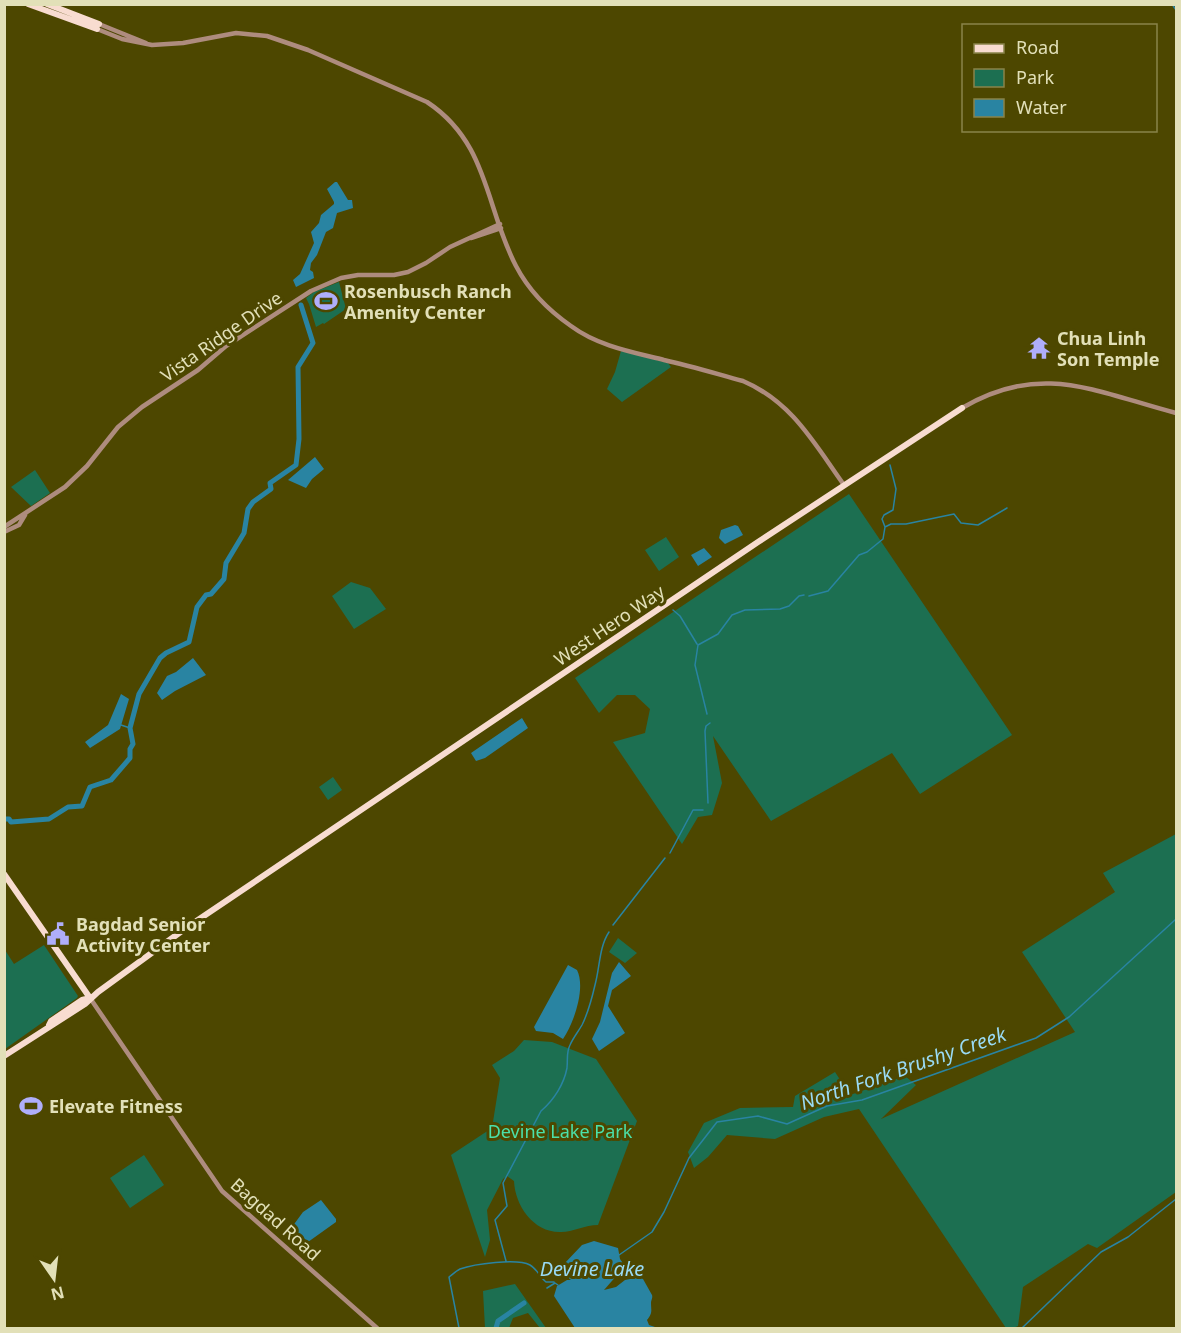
<svg xmlns="http://www.w3.org/2000/svg" width="1181" height="1333" font-family="'Noto Sans',sans-serif">
<rect width="100%" height="100%" fill="#4d4700"/>
<!-- green -->
<path fill="#1c6f51" d="M339 282 346 309 324 324 323 323 316 327 309 304 306 298 314 292Z
M621 351 668 363 671 367 622 402 607 389 615 372Z
M35 470 50 493 31 506 11 487Z
M849 494 1012 735 920 794 892 753 771 821 713 736 722 783 712 815 698 817 682 844 613 742 645 733 650 709 635 695H617L599 713 575 678Z
M666 537 679 557 659 571 645 550Z
M351 582 370 588 386 609 354 629 332 596Z
M333 777 342 790 328 800 319 787Z
M1176 834V1192L1097 1248 1088 1244 1023 1287 1018 1326 1013 1328H1006L859 1109 824 1117 775 1139 727 1135 708 1157 694 1168 688 1152 704 1123 740 1108 793 1107 795 1096 835 1072 850 1095 905 1076 916 1085 881 1119 1075 1032 1022 952 1115 892 1103 873Z
M618 938 637 953 625 963 609 952Z
M44 945 78 996 77 998 5 1049V950L14 964Z
M524 1040 552 1042 596 1059 637 1121 598 1225C585 1225 573 1232 561 1232 534 1233 515 1206 514 1181L507 1176 503 1179 487 1210 490 1240 485 1257 451 1155 492 1128 500 1078 492 1065 514 1051Z
M144 1155 164 1185 130 1208 110 1178Z
M515 1284 546 1328H540L528 1313 513 1318 509 1328H485L483 1291Z"/>
<!-- water -->
<path fill="#2984a2" d="M335 182H337L348 200H352L353 208 337 213 333 228 326 232 317 255 311 263 310 270 313 272 314 278 296 287 293 280 300 274 314 243 311 232 319 223 321 215 334 204V202L327 189Z
M315 457 324 469 312 479 306 488 288 480Z
M735 525 738 526 743 535 725 544 719 538 721 530Z
M704 548 712 557 698 566 691 555Z
M193 658 206 675 175 691 162 700 157 693 167 676 176 672Z
M121 694 129 699 120 729 90 748 85 742 108 725Z
M522 718 528 728 485 758 476 761 471 753Z
M619 962 631 976 612 990 608 1006 625 1033 599 1051 592 1039 600 1022 612 973Z
M568 965 577 970C586 988 574 1023 563 1039L553 1033 536 1031 534 1027Z
M321 1200 336 1219V1222L308 1242 292 1227 303 1212Z
M594 1241 618 1248 620 1259 625 1266 604 1290 616 1287 625 1280 640 1277 643 1279 652 1295C653 1298 651 1300 651 1303 651 1310 653 1313 647 1320L649 1325 658 1328H575L554 1296 557 1286 567 1280H571L565 1275 564 1264 582 1245Z"/>
<g fill="none" stroke-linecap="round" stroke-linejoin="round">
<!-- stream -->
<path stroke="#2984a2" stroke-width="1.5" d="M1172 4 1176 10
M885 527 891 524H906L954 514 961 523 978 525 1007 508
M809 596 828 591 859 555 867 552 883 539 885 527 882 519 884 515 893 510 896 489 890 465
M673 610 680 616 697 644
M707 714 695 665 698 645 718 634 732 615 745 610 780 609 789 606 799 596 804 595
M121 725 130 728
M708 803 705 731 706 726 710 723
M670 853 693 810H703
M613 925 665 858
M619 1255 652 1232 664 1212 689 1158 717 1122 758 1116 787 1124 827 1106 862 1100 1036 1038 1069 1017 1176 919
M506 1261 495 1220 507 1206 503 1183 541 1111C554 1100 564 1084 567 1068 568 1059 566 1053 570 1045 573 1038 578 1032 582 1025 588 1013 592 998 595 985 600 967 599 947 609 932
M547 1288 555 1283 558 1285
M459 1328 449 1277C452 1275 456 1271 460 1269 474 1264 517 1258 530 1265 537 1269 540 1277 546 1282H554
M1022 1328 1101 1252 1128 1237 1176 1199"/>
<!-- river -->
<path stroke="#2984a2" stroke-width="5" d="M4 819H9L11 822 49 819 68 807 82 806 90 787 111 780 130 758V749L133 744 130 728 139 694 160 658 166 653 189 642 197 607 206 595 211 594 224 579 226 563 244 533 248 509 253 502 271 489 270 483 296 465 299 439 298 367 313 343 301 305
M496 1328 498 1321 524 1303"/>
<!-- minor -->
<path stroke="#ae8c7e" stroke-width="4.5" d="M99 24 146 43
M97 29 122 39 152 45 183 43 236 33 267 36 308 50 427 102C489 143 485 207 516 266 529 291 548 310 571 326 598 346 632 352 664 360 691 366 717 374 743 381 792 402 814 443 844 485
M471 238 501 228
M962 408C1042 361 1095 392 1176 413
M4 527 65 487 87 466 118 427 142 407 198 370 226 346 311 291 341 278 358 275H394L408 272 426 263 450 247 500 224
M4 532 19 525 25 515
M90 998 222 1191 377 1328"/>
<!-- major -->
<path stroke="#f8dcd0" stroke-width="6" d="M28 4 97 29
M47 4 99 24
M4 874 90 998
M49 1025 51 1021 82 1000 90 998
M4 1056 85 1004 98 992 186 928 758 542 962 408"/>
</g>
<!-- icons -->
<defs>
<g id="stadium-bare" transform="scale(1.8)"><path d="M0-5a6.5 5 0 1 0 0 10a6.5 5 0 1 0 0-10ZM-3.5-1.8h7v3.6h-7Z" fill="#afaefa" stroke="#4d4700" stroke-width="2.5" paint-order="stroke"/></g>
<g id="temple-bare" transform="scale(1.8)"><path d="M0-6L5-2H3V0L6.5 2.5H4V6H1.5V3h-3V6H-4V2.5H-6.5L-3 0V-2H-5Z" fill="#afaefa" stroke="#4d4700" stroke-width="2.5" paint-order="stroke"/></g>
<g id="civic-bare" transform="scale(1.8)"><path d="M-.6-6.5H3V-4.5H.6V-3L4-1V1h2V6H-6V1h2V-1L-.6-3ZM-1.2 2.5V6h2.4V2.5Z" fill="#afaefa" stroke="#4d4700" stroke-width="2.5" paint-order="stroke"/></g>
</defs>
<g fill-rule="evenodd">
<use href="#stadium-bare" x="326" y="301"/>
<use href="#temple-bare" x="1039" y="348"/>
<use href="#civic-bare" x="58" y="934"/>
<use href="#stadium-bare" x="31" y="1106"/>
</g>
<g text-anchor="middle" dominant-baseline="central" stroke-width="6" stroke-linejoin="round" paint-order="stroke">
<!-- poi labels -->
<g font-size="18" font-weight="bold" fill="#e2e0b8" stroke="#4d4700" text-anchor="start">
<text x="344" y="291">Rosenbusch Ranch<tspan x="344" dy="21">Amenity Center</tspan></text>
<text x="1057" y="338">Chua Linh<tspan x="1057" dy="21">Son Temple</tspan></text>
<text x="76" y="924">Bagdad Senior<tspan x="76" dy="21">Activity Center</tspan></text>
<text x="49" y="1106">Elevate Fitness</text>
</g>
<!-- street labels -->
<g font-size="18" fill="#e2e0b8" stroke="#4d4700">
<text transform="translate(221 336) rotate(-35)">Vista Ridge Drive</text>
<text transform="translate(609 625) rotate(-34)">West Hero Way</text>
<text transform="translate(276 1219) rotate(42)">Bagdad Road</text>
</g>
<!-- park labels -->
<g font-size="18" fill="#4be0a9" stroke="#4d4700">
<text x="560" y="1131">Devine Lake Park</text>
</g>
<!-- water labels -->
<g font-size="20" font-style="italic" fill="#99daf4" stroke="#4d4700">
<text transform="translate(903 1068) rotate(-19)">North Fork Brushy Creek</text>
<text x="592" y="1268">Devine Lake</text>
</g>
</g>
<!-- border -->
<rect width="1181" height="1333" fill="none" stroke="#e2e0b8" stroke-width="12"/>
<!-- legend -->
<rect x="962" y="24" width="195" height="108" fill="#4d4700" stroke="#89844a" stroke-width="1.5"/>
<rect x="974" y="44" width="30" height="9" fill="#f8dcd0" stroke="#89844a" stroke-width="1.5"/>
<text x="1016" y="54" font-size="18" fill="#e2e0b8">Road</text>
<rect x="974" y="69" width="30" height="18" fill="#1c6f51" stroke="#89844a" stroke-width="1.5"/>
<text x="1016" y="84" font-size="18" fill="#e2e0b8">Park</text>
<rect x="974" y="99" width="30" height="18" fill="#2984a2" stroke="#89844a" stroke-width="1.5"/>
<text x="1016" y="114" font-size="18" fill="#e2e0b8">Water</text>
<!-- north arrow -->
<g transform="translate(54 1279) rotate(166)" stroke="#4d4700" stroke-width="4.5" paint-order="stroke">
<path d="M0-4.5L10 22L0 15L-10 22Z" fill="#e2e0b8"/>
<text y="-9" font-size="16" font-weight="bold" text-anchor="middle" fill="#e2e0b8">N</text>
</g>
</svg>
